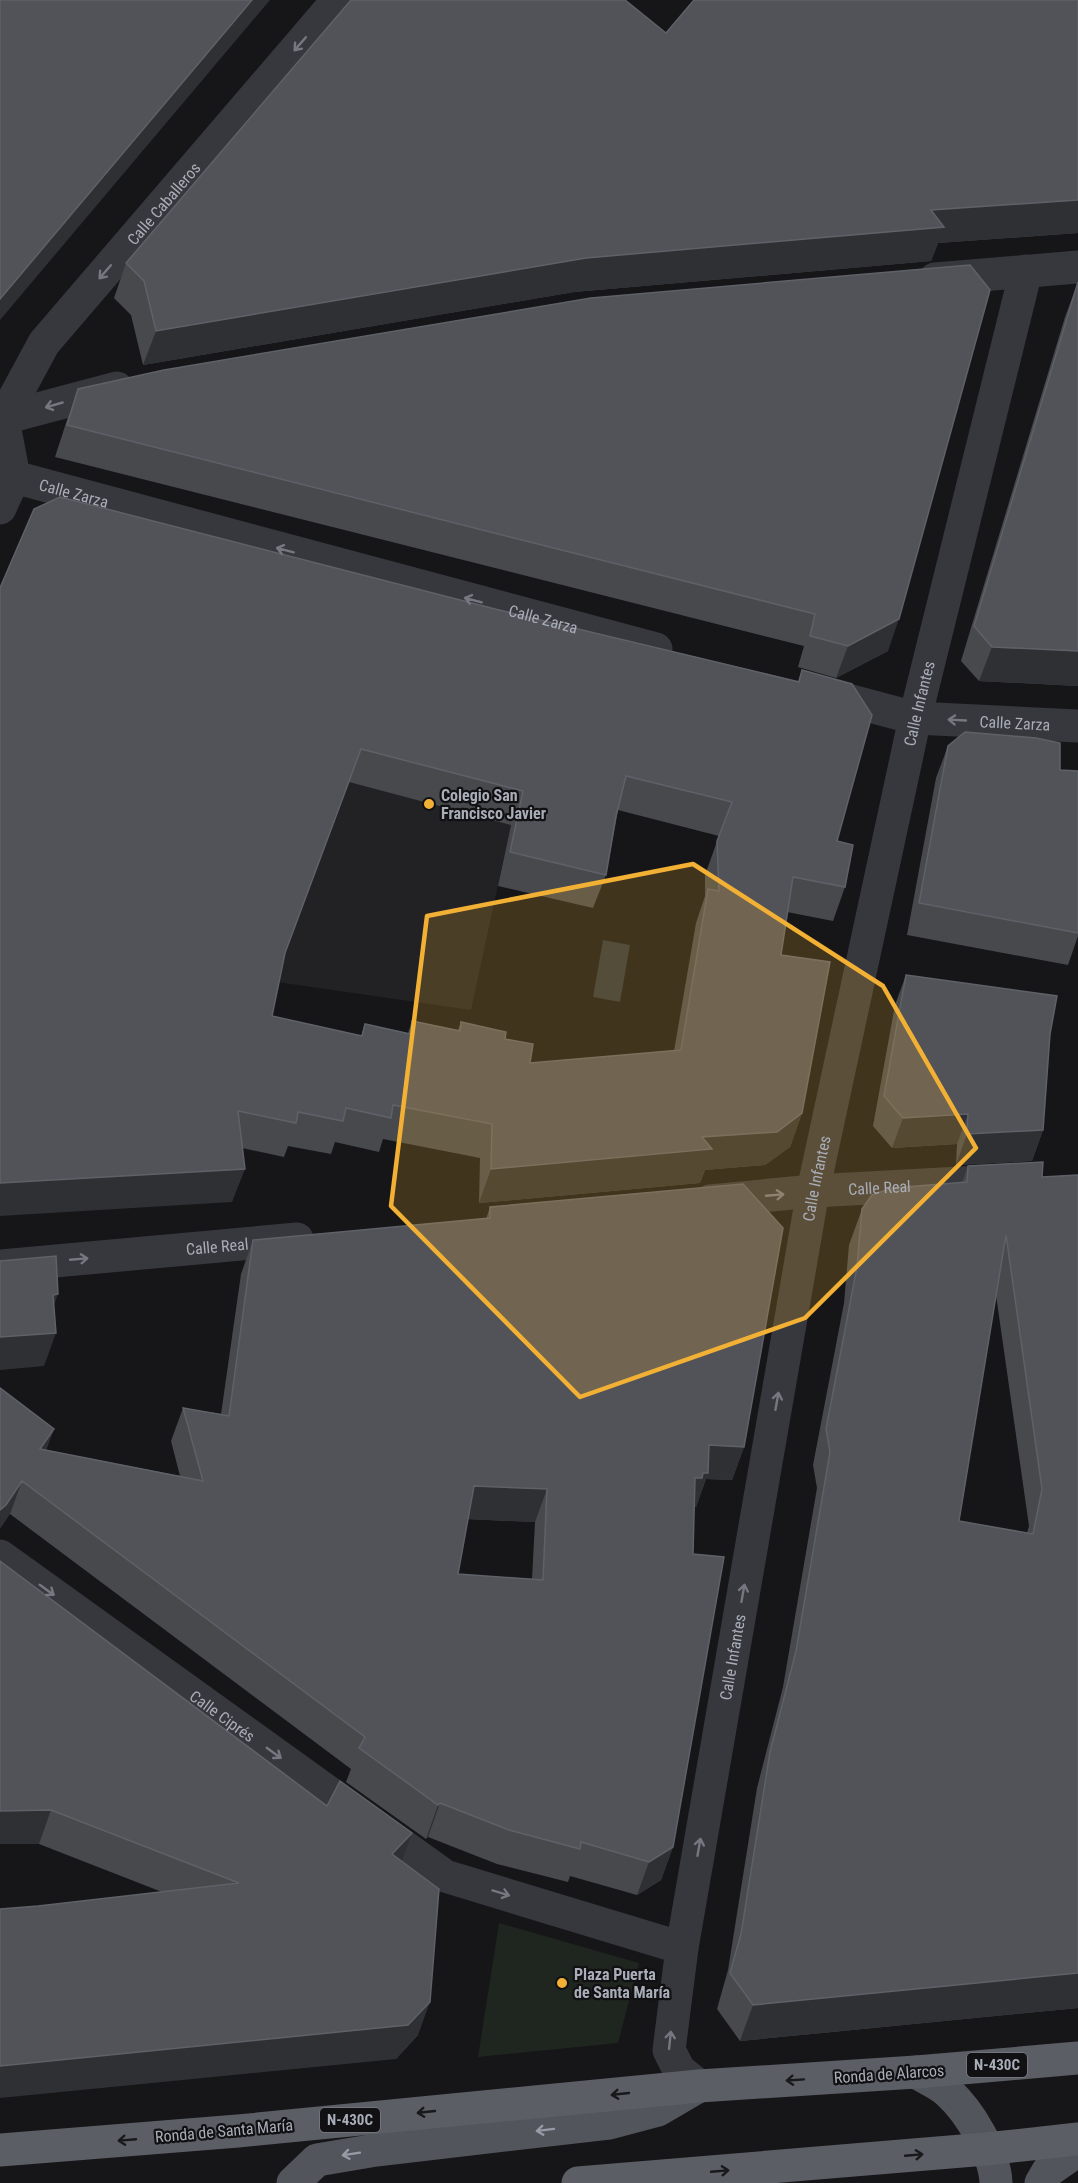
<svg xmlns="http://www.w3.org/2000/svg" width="1078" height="2183" font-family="'Roboto Condensed',sans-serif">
<rect width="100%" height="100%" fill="#161618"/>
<!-- built -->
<path fill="#222225" d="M399 647 562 661 511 825 471 1010 277 982 282 963Z"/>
<!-- green -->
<path fill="#1e261f" d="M499 1923 639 1963 618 2043 478 2057Z"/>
<!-- water -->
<path fill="#2c353c" d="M603 940 630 945 620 1002 593 997Z"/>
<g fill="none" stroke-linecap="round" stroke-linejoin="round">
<!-- pedestrian -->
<g stroke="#37383d" stroke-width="33">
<path id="s1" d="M14 477 656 649"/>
<path d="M821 693 915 718"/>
</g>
<!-- minor -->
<g stroke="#37383d" stroke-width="33">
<path d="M935 279 1078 267"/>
<path d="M0 419 117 388"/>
<path id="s2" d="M3 419 44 343 338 0"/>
<path d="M0 508 14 477 3 419"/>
<path id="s3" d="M915 718 1078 726"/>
<path id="s4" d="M710 1201 813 1191 979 1182"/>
<path id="s5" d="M0 1266 297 1239"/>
<path id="s6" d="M0 1556 445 1876 682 1948"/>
<path id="s7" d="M699 2086 679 2070 669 2050 682 1948 813 1191 915 718 1026 271"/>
</g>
<!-- primary -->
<path stroke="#53555c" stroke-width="33" d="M916 2072C927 2079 940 2084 948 2092 970 2112 995 2154 996 2183
M293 2183 317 2160 376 2150 609 2123 658 2110 699 2086
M1041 2183 1048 2171 1078 2150"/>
<!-- trunk -->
<path stroke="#5b5e65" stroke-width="33" d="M0 2150 238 2131 699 2086 916 2072 1078 2058
M578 2183 986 2149 1078 2139"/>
</g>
<!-- wall -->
<path fill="#47494d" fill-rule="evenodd" d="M1078 0V233L938 243 931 261 574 292 143 365 131 315 114 298 126 263 666 33Z
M1078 282V686L979 681 961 661 1065 317Z
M591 298 888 651 836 678 798 667 804 646 55 457 67 420 78 389Z
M0 588 499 610 798 681 802 670 837 841 845 887 833 921 787 912 781 955 802 1113 790 1147 765 1165 705 1170 700 1183 479 1203 480 1158 383 1139 379 1152 335 1142 331 1154 288 1146 284 1157 242 1148 232 1202ZM349 782 511 825 498 886 593 908 606 875 618 810 719 836 705 875V896L696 923 674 1051 530 1063 505 1039 461 1022 458 1030 412 1021 408 1033 365 1024 361 1036 272 1016 285 954Z
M948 746 1060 770 1078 771V936L1068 965 907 935 936 778Z
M906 975 1050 1034 1043 1130 1032 1161 956 1165 957 1144 892 1148 873 1126 895 1005Z
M968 1166 1042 1177 1078 1175V2008L740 2041 717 2009 728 1970 757 1788 783 1687 817 1488 813 1465 844 1303 849 1245 862 1209 962 1183ZM996 1295 1029 1526 1027 1533 959 1521Z
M490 1207 744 1447 732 1480 706 1479 696 1507H694L673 1847 661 1880 637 1895 570 1876 568 1882 497 1864 428 1837 426 1839 346 1782 351 1769 10 1514 0 1388 46 1450 180 1476 171 1441 183 1408 221 1414 241 1274 253 1240 486 1219ZM468 1519 535 1522 532 1579 458 1574Z
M0 1561 402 1861 418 2035 396 2059 38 1906 162 1892 39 1844H0Z"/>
<!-- shaded-wall -->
<path fill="#2f3033" d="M252 0H270L0 320V299Z
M1078 200V233L938 243 931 261 574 292 143 365 156 331 586 258 931 210Z
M899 619 888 651 836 678 848 646Z
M992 647 1078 651V686L979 681Z
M802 1113 790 1147 765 1165 705 1170 700 1183 479 1203 491 1169 702 1137Z
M968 1114 957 1144 892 1148 903 1118Z
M1043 1130 1032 1161 956 1165 967 1134Z
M245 1169 232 1202 0 1216V1183Z
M58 1294 46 1328 53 1295Z
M56 1333 44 1366 0 1370V1337Z
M54 1429 42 1462 40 1449Z
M709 1445 744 1447 732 1480 706 1479 696 1507 692 1506 695 1478Z
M22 1481 10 1514 0 1529V1510Z
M474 1486 547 1489 535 1522 462 1519Z
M440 1803 428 1837 426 1839 438 1805Z
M51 1810 39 1844H0V1811Z
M412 1833 400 1866 392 1854Z
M673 1847 661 1880 637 1895 649 1862Z
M1078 1973V2008L740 2041 753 2005Z
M430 2002 418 2035 396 2059 0 2098V2066Z"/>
<!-- building -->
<path fill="#525359" stroke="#5f6168" stroke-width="1.5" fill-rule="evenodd" d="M0 0H252L0 299Z
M351 0H625L666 33 694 0H1078V200L931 210 944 227 586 258 156 331 144 281 126 263Z
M970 265 990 290 899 619 848 646 810 636 815 614 67 425 78 389 164 370 591 298Z
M1078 282V651L992 647 974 626Z
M60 497 499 610 799 682 802 670 852 684 872 715 837 841 853 845 845 887 793 877 781 955 830 962 802 1113 777 1132 702 1137 712 1149 491 1169 492 1124 393 1105 391 1118 346 1108 343 1121 298 1112 296 1123 238 1111 245 1169 0 1183V588L34 509ZM361 749 523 791 510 852 606 875 616 816 626 776 732 802 717 841 719 891 708 889 681 1050 530 1063 533 1044 505 1039 506 1032 461 1022 460 1031 412 1021 410 1034 365 1024 362 1036 272 1016 285 953Z
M965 732 1036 738 1060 743V770L1078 771V933L919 903 948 746Z
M906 975 1057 996 1050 1034 1043 1130 967 1134 968 1114 903 1118 884 1096Z
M1043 1162 1042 1177 1078 1175V1973L753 2005 730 1973 741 1934 770 1752 796 1651 830 1452 826 1429 857 1267 862 1209 872 1195 892 1188 967 1182 968 1166ZM1006 1235 1042 1489 1033 1534 959 1521Z
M743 1184 783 1228 744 1447 709 1445 708 1473H703L702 1478H695L693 1554 724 1557 673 1847 649 1862 581 1842 580 1849 509 1830 440 1803 438 1805 359 1748 365 1737 22 1481 6 1505 0 1510V1388L54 1429 40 1449 203 1481 183 1408 229 1416 253 1240 490 1218V1207ZM474 1486 547 1489 543 1580 458 1574Z
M56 1256 58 1294 53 1295 56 1333 0 1337V1261Z
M0 1561 327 1806 340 1781 412 1833 392 1854 439 1889 430 2002 408 2025 0 2066V1909L38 1906 239 1883 51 1810 0 1811Z"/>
<!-- one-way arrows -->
<defs><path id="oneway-shaft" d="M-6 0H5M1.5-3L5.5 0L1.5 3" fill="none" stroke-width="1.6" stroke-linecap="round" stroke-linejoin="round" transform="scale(1.5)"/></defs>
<g stroke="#757881">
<use href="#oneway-shaft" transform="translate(300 44) rotate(131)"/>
<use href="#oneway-shaft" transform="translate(105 272) rotate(131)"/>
<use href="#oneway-shaft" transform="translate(54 405) rotate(164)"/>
<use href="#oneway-shaft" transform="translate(285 550) rotate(-165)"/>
<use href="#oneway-shaft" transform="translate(473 600) rotate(-165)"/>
<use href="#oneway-shaft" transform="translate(957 720) rotate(-177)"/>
<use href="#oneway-shaft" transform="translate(775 1195) rotate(-5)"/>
<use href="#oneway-shaft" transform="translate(79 1259) rotate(-5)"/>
<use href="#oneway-shaft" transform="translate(777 1401) rotate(-80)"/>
<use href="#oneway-shaft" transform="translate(47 1590) rotate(36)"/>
<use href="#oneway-shaft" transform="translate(743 1593) rotate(-80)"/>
<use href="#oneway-shaft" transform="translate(274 1753) rotate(36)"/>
<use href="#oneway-shaft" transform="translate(699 1847) rotate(-80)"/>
<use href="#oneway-shaft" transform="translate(501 1893) rotate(17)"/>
<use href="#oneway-shaft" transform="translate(670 2040) rotate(-84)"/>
</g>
<g stroke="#18191b">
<use href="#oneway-shaft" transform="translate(795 2080) rotate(176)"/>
<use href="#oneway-shaft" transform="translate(620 2094) rotate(174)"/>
<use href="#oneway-shaft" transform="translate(426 2112) rotate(174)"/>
<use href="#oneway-shaft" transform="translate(127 2140) rotate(175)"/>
<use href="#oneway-shaft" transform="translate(914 2155) rotate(-5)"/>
<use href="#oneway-shaft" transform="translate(720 2171) rotate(-5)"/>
</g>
<g stroke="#979ba6">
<use href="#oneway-shaft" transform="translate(545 2130) rotate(173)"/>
<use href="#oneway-shaft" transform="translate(351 2154) rotate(171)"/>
</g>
<!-- marked area -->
<path fill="#f2b134" fill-opacity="0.2" stroke="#f2b134" stroke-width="4.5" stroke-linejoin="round" d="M693 864 883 986 976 1148 805 1318 580 1397 391 1206 427 916Z"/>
<!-- markers -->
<g fill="#f2b134" stroke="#111113" stroke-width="2">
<circle cx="429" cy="804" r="6"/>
<circle cx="562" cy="1983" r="6"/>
</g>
<g text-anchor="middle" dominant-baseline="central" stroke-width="4.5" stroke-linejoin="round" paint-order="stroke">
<!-- shield labels -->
<g fill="#111113" stroke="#7b7e86" stroke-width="1.5">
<rect x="967" y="2053" width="60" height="24" rx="4.5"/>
<rect x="320" y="2108" width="60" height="24" rx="4.5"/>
</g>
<g font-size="15" font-weight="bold" fill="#a8adb8">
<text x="997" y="2065">N-430C</text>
<text x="350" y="2120">N-430C</text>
</g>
<!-- street labels -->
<g font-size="16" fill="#a8adb8" stroke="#111113">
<text stroke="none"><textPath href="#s2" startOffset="270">Calle Caballeros</textPath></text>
<text stroke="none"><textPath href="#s1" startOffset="62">Calle Zarza</textPath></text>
<text stroke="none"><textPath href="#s1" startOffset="548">Calle Zarza</textPath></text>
<text stroke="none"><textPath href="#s7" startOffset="1418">Calle Infantes</textPath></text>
<text stroke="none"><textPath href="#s3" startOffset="100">Calle Zarza</textPath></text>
<text stroke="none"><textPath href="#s7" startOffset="932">Calle Infantes</textPath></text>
<text stroke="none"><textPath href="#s4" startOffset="170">Calle Real</textPath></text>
<text stroke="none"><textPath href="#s5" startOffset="218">Calle Real</textPath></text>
<text stroke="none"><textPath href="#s7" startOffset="446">Calle Infantes</textPath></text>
<text stroke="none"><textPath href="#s6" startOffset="274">Calle Ciprés</textPath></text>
<text transform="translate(889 2074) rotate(-4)">Ronda de Alarcos</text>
<text transform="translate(224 2131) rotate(-5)">Ronda de Santa María</text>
</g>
<!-- poi labels -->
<g font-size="16" font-weight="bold" fill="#a8adb8" stroke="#111113" text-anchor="start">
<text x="441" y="795">Colegio San<tspan x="441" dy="18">Francisco Javier</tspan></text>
<text x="574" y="1974">Plaza Puerta<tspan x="574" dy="18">de Santa María</tspan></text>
</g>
</g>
</svg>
